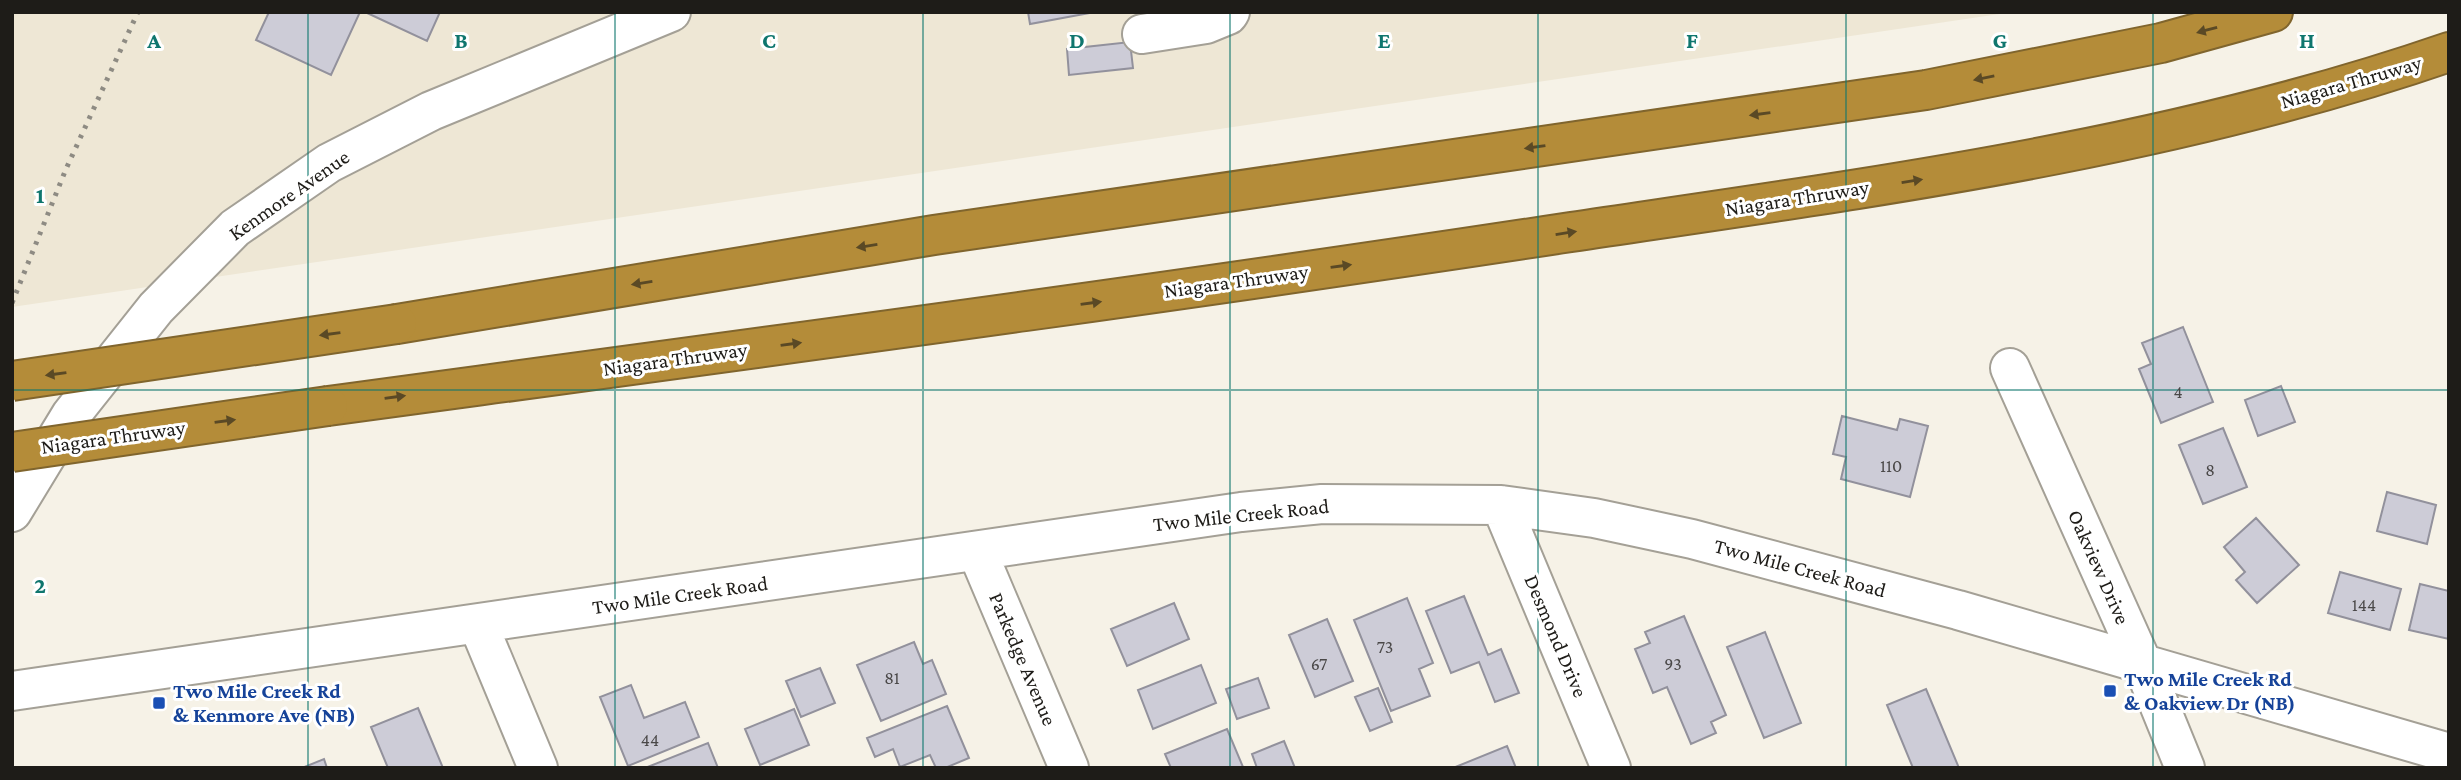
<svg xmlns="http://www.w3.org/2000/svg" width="2461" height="780" font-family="'Crimson Pro',serif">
<rect width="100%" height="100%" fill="#f6f2e7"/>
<!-- built -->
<path fill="#eee7d5" d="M12 12H2013L12 307Z"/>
<!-- building -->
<path fill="#cdccd7" stroke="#92919c" stroke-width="2" d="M269 12H360L331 75 256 40Z
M365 12H440L427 41Z
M1028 12H1095L1030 24Z
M1130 42 1133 68 1069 75 1067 49Z
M2183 327 2213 402 2161 423 2139 369 2151 364 2142 343Z
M2281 386 2295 422 2258 436 2245 400Z
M1842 416 1897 430 1900 419 1928 426 1910 497 1841 479 1846 457 1833 454Z
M2223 428 2247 487 2203 504 2179 445Z
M2387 492 2436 505 2427 544 2377 531Z
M2256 518 2299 565 2257 603 2236 580 2245 572 2224 547Z
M2340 572 2401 589 2390 630 2328 613Z
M2420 584 2449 591V639L2409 630Z
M1464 596 1488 655 1501 649 1519 693 1495 702 1479 662 1451 673 1426 611Z
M1407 598 1433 663 1419 669 1430 696 1391 711 1354 620Z
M1174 603 1189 639 1127 666 1111 629Z
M1684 616 1726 715 1711 722 1716 733 1691 744 1667 687 1653 693 1635 649 1650 643 1645 632Z
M1327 619 1353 681 1315 697 1289 635Z
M1765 632 1801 723 1764 738 1727 647Z
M914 642 923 664 932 660 946 694 881 721 857 665Z
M1201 665 1216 703 1153 729 1138 690Z
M820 668 835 703 801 717 786 681Z
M1258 678 1269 708 1237 719 1226 689Z
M631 685 644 718 685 702 699 737 628 766 600 697Z
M1378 688 1392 722 1370 731 1355 697Z
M1926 689 1959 768H1913L1887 705Z
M947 706 969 758 945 768H936L930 755 900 767 893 749 875 757 867 738Z
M418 708 443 768H388L371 727Z
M794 709 809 745 760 765 745 729Z
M1227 729 1243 767 1171 768 1165 754Z
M1284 741 1295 768H1257L1252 754Z
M708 743 718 768H645Z
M1507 746 1516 768H1453Z
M324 759 327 768H302Z"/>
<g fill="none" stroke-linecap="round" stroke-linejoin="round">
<!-- minor casing -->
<g stroke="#a4a096" stroke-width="42">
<path id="minor" d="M1142 34 1206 24 1228 15 1230 12
M2010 368 2143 665 2185 768
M1501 505 1611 768
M12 512 71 415 156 308 235 228 329 163 431 111 671 12
M977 551 1069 768
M478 624 538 768
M12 691 1241 512 1322 504 1501 505 1594 518 1692 539 1958 610 2449 753"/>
</g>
<!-- highway casing -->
<g stroke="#80652d" stroke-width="42">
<path id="highway" d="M397 324 934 235 1926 90 2161 43 2273 12
M328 406C742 350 1157 295 1571 232 1866 188 2165 150 2449 52"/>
</g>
<!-- minor -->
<use href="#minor" stroke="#fff" stroke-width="38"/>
<!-- highway -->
<use href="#highway" stroke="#b48c39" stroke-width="38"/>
<!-- rail -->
<path stroke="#8e8b83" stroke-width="5" stroke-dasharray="3.5 7" stroke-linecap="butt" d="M12 303 66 169 138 12"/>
<!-- highway-bridge casing -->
<g stroke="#80652d" stroke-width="42" stroke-linecap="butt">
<path id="highway-bridge" d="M12 381 397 324
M12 452 328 406"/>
</g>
<!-- highway-bridge -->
<use href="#highway-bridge" stroke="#b48c39" stroke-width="38"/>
</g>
<!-- one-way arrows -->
<defs><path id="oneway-solid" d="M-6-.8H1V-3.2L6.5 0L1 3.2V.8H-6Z" transform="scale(1.75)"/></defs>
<g fill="#5a4925">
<use href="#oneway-solid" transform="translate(2207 30) rotate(165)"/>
<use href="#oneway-solid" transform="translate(1984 78) rotate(169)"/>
<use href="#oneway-solid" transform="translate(1760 114) rotate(172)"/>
<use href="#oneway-solid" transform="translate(1535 147) rotate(172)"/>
<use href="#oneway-solid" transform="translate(1912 181) rotate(-9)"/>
<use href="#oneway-solid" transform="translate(1566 233) rotate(-9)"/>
<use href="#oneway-solid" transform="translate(867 246) rotate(171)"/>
<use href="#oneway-solid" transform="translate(1341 266) rotate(-8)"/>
<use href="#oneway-solid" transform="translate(642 283) rotate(171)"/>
<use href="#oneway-solid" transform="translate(1091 303) rotate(-8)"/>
<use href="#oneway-solid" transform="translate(330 334) rotate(172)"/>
<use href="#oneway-solid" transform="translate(791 344) rotate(-8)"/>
<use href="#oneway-solid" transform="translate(56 374) rotate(172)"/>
<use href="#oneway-solid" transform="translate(395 397) rotate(-8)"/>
<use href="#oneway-solid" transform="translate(225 421) rotate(-8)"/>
</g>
<!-- grid -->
<path fill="none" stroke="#0f766e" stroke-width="2" stroke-opacity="0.55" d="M308 12V768M615 12V768M923 12V768M1230 12V768M1538 12V768M1846 12V768M2153 12V768M12 390H2449"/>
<!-- markers -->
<g fill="#1a4fb4" stroke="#fff" stroke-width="2.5">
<rect x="2103" y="684" width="14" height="14" rx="3.5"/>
<rect x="152" y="696" width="14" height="14" rx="3.5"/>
</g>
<g text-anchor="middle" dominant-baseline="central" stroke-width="6" stroke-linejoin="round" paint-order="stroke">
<!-- number labels -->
<g font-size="18" fill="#4a4848">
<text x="2178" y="392">4</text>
<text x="1891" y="466">110</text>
<text x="2210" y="470">8</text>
<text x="2364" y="605">144</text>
<text x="1385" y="647">73</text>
<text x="1319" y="664">67</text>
<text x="1673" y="664">93</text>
<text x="892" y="678">81</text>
<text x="650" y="740">44</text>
</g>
<!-- street labels -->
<g font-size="21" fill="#1e1c18" stroke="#fff">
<text transform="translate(2351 82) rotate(-16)">Niagara Thruway</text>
<text transform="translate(289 195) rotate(-35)">Kenmore Avenue</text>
<text transform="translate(1797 198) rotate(-9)">Niagara Thruway</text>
<text transform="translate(1236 281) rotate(-8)">Niagara Thruway</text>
<text transform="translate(675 359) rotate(-8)">Niagara Thruway</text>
<text transform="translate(113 437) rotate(-8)">Niagara Thruway</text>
<text transform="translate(1241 515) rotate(-6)">Two Mile Creek Road</text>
<text transform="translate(2099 567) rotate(66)">Oakview Drive</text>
<text transform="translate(1800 568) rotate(15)">Two Mile Creek Road</text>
<text transform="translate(680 595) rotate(-8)">Two Mile Creek Road</text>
<text transform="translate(1556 636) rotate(67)">Desmond Drive</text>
<text transform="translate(1023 659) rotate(67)">Parkedge Avenue</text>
</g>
<!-- transit labels -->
<g font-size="21" font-weight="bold" fill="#164399" stroke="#fff" text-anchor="start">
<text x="2124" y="679">Two Mile Creek Rd<tspan x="2124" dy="24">&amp; Oakview Dr (NB)</tspan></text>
<text x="173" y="691">Two Mile Creek Rd<tspan x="173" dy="24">&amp; Kenmore Ave (NB)</tspan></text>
</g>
</g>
<g font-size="23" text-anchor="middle" font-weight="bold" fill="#0f766e" stroke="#fff" stroke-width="6" stroke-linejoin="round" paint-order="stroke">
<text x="154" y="48">A</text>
<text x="461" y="48">B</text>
<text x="769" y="48">C</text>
<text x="1077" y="48">D</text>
<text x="1384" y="48">E</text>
<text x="1692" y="48">F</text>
<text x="2000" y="48">G</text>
<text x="2307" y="48">H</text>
<text x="40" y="203">1</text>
<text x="40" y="593">2</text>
</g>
<!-- border -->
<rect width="2461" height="780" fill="none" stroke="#1e1c18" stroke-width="28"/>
</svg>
